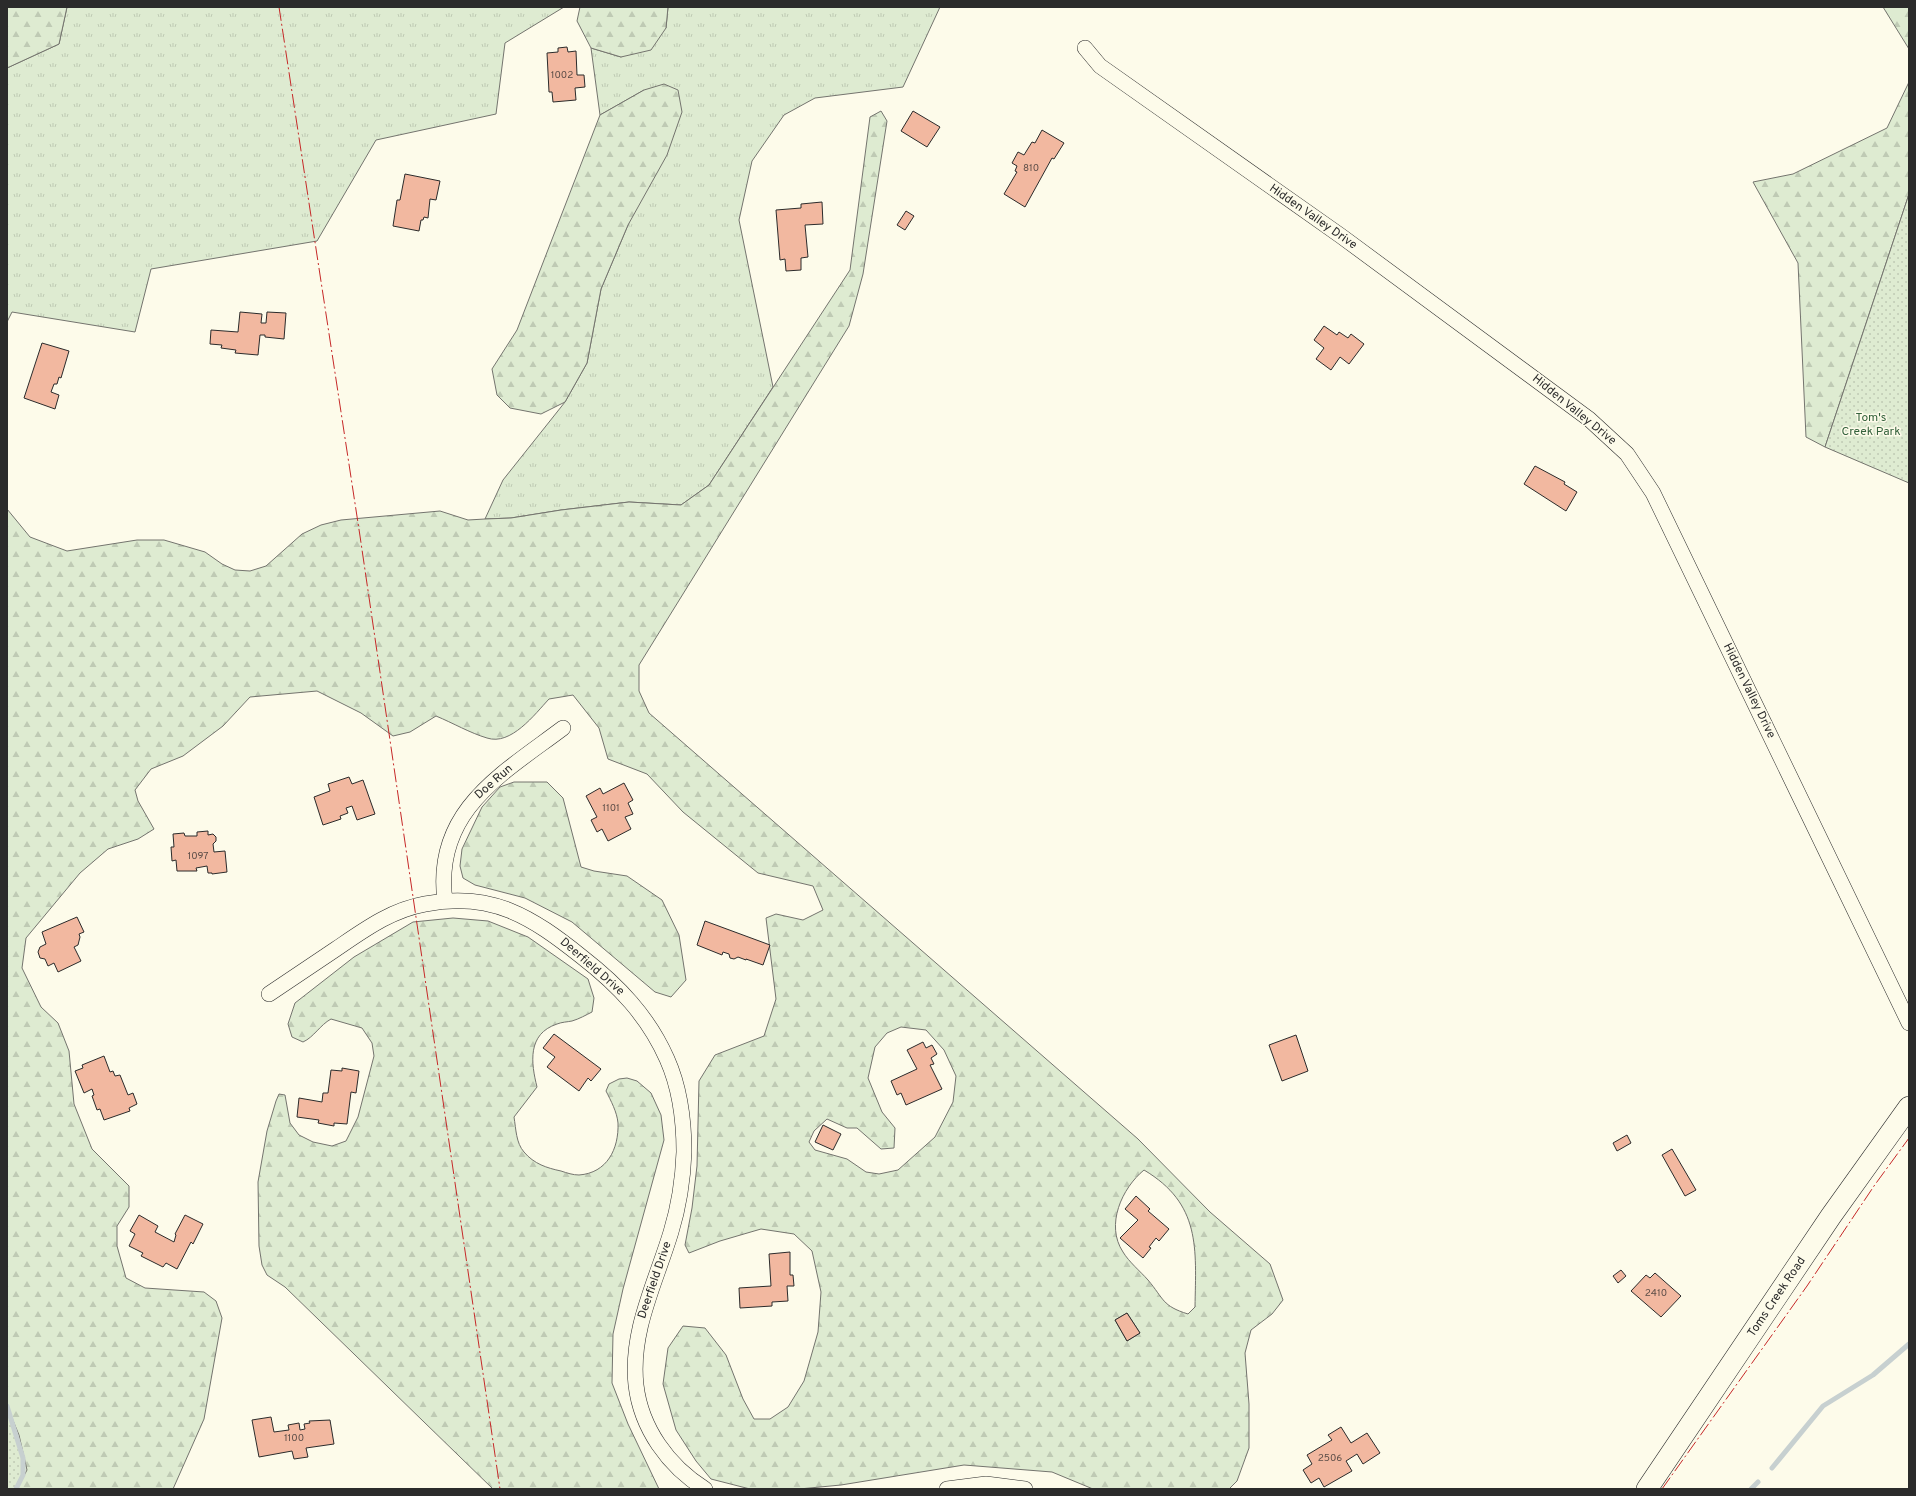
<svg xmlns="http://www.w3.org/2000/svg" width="1916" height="1496" font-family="Overpass,sans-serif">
<defs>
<pattern id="grass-tufts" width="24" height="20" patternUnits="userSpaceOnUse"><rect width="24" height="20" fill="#deebd1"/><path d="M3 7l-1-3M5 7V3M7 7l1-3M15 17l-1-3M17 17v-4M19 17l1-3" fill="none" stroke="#bfcab4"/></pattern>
<pattern id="forest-firs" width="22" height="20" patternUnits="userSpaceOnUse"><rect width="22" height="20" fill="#deebd1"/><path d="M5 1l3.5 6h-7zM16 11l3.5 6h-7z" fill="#bfcab4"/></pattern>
<pattern id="park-dots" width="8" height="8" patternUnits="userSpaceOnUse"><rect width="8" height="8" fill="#deebd1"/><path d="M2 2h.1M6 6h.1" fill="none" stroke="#bfcab4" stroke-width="1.8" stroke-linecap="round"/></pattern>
</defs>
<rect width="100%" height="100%" fill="#fdfbea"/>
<!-- grass -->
<path fill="url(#grass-tufts)" stroke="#74746e" d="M67 7H564L505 43 496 114 376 140 317 241 151 269 135 332 12 312 7 322V68L59 44Z
M668 7H940L903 87 815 98 784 115 752 161 739 220 773 387 709 485 681 505 629 502 561 510 511 518 485 519 503 480 565 402 587 363 601 289 628 225 644 90 600 115 591 48 621 57 666 28Z"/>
<!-- forest -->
<path fill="url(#forest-firs)" stroke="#74746e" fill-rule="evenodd" d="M7 7H67L59 44 7 68Z
M580 7H668L666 28 651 50 621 57 591 48 577 21Z
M1883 7H1909V49Z
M1909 82V194L1825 447 1806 437 1798 263 1753 182 1793 174 1887 128Z
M664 84 678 90 682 112 667 155 628 225 601 289 587 363 565 402 541 414 510 408 497 395 492 369 517 330 600 115 644 90Z
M881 111 887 121 863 274 849 326 639 665V691L649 713 1138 1139 1210 1212 1270 1264 1283 1300 1272 1314 1251 1330 1245 1353 1249 1404V1448L1237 1481 1229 1489H1093L1052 1472 964 1465 841 1485 799 1489H750L711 1479 696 1461 676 1430 663 1384 668 1348 683 1326 705 1328 726 1355 743 1399 754 1419H770L788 1407 804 1381 818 1332 821 1292 812 1251 794 1234 761 1229 720 1241 689 1253 685 1245 692 1208 697 1166 699 1081 715 1055 764 1036 776 999 766 918 776 914 803 920 823 910 813 886 758 873 683 812 647 774 608 759 599 728 573 695 549 699C535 714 511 746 487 738 470 733 453 723 436 716L410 732 393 736 361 713 317 691 250 697 223 726 183 756 151 769 135 790 138 801 154 829 138 839 108 849 80 873 26 938 22 968 41 1007 58 1023 69 1051 74 1104 92 1149 129 1186V1207L117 1226V1246L126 1278 145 1288 204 1292 216 1301 222 1318 204 1419 173 1489H7V509L30 537 67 551 137 540H164L205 552 222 564 235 570 250 571 266 566 302 534 321 525 341 520 440 511 468 520 485 519 511 518 561 510 629 502 681 505 709 485 850 270 870 117ZM901 1027 926 1030 944 1050 956 1076 953 1102 935 1137 898 1170 879 1174 866 1172 847 1159 815 1150 809 1142 814 1131 827 1119 847 1128H857L881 1149 894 1148 895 1128 882 1112 868 1078 875 1047 887 1033ZM1144 1170C1201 1204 1196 1248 1195 1307L1188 1314C1162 1306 1164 1299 1148 1280 1140 1271 1129 1262 1123 1252 1105 1225 1122 1188 1144 1170ZM1127 1313 1140 1333 1127 1341 1115 1320Z
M514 782H547L563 798 581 867 594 871 627 876 662 900 679 935 686 980 671 997 655 992 572 922 525 898 475 885 463 878 460 866 462 849 482 807 500 787Z
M453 918 488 921 528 937 588 979 594 998 592 1012C586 1015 579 1019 572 1021 567 1022 562 1022 557 1024 527 1034 531 1063 537 1087L514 1117C516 1129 516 1143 524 1152 534 1164 547 1168 561 1171 567 1173 573 1175 579 1175 607 1173 619 1149 618 1123 617 1112 611 1101 606 1091L609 1084 619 1079 627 1078 637 1081 651 1093 661 1115 664 1140 623 1289 613 1334 612 1383 628 1424 659 1489H493L285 1287 267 1275 262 1265 259 1246 258 1182 267 1131 276 1101 279 1094 285 1095 290 1123 299 1135 313 1142 332 1146 346 1141 358 1117 374 1056 372 1043 362 1028 331 1019C320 1025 314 1037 303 1042L292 1037 288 1024 295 1003 354 957 413 922Z"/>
<!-- park -->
<path fill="url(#park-dots)" stroke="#74746e" d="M1909 194V483L1825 447Z
M7 1406 19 1435 27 1470 17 1489H7Z"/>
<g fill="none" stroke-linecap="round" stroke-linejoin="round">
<!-- stream -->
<path stroke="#c7d0d0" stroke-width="5" d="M7 1406 23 1458V1475L16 1489
M1772 1468 1823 1406 1873 1375 1909 1344
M1751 1489 1758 1482"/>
</g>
<!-- building -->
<path fill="#f2b8a0" stroke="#2b2b2b" d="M567 47 568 52 576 51 577 75H584L585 87 575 88 576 100 553 102 552 92H549L547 53 558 52V48Z
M913 111 940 127 927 147 901 131Z
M1042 130 1064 143 1054 159 1052 158 1025 207 1004 194 1017 172 1015 171 1017 166 1012 163 1018 152 1024 155 1032 142 1035 143Z
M405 174 440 181 436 200 430 199 428 218 424 217 423 220H421L419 231 393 226 397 200H400Z
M822 202 823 224 805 225 808 257 801 258V270L786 271 785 259 780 260 776 210 801 208V204Z
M906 211 914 216 905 230 897 225Z
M240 312 262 314 261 323H266L267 312 286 313 284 339 265 337V335H260L258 355 235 353 236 350 221 348 222 345 210 344 211 330 238 332Z
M1324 326 1337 335 1339 332 1348 338 1351 334 1364 344 1349 364 1340 357 1331 370 1316 359 1324 348 1314 340Z
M42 343 69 351 61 378 59 377 57 384H54L51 392 59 395 55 409 24 398Z
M1535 466 1565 482 1564 484 1577 492 1566 511 1524 484Z
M349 777 352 784 363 780 375 814 357 820 352 806 346 808 348 813 340 816 341 819 323 825 314 797 330 791 328 784Z
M624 783 633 800 628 803 633 814 625 817 631 829 608 841 602 829 597 832 591 820 597 817 586 796 600 788 603 794Z
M208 831V835L213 834 216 837V841L213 844 214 852 225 851 227 872 212 874V873H208L207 866 196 868 197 871H177L176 860 172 861 171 847H174L173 834 184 833 185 836H197V832Z
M77 917 84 932 79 934 80 937 78 945 74 947 81 961 58 972 54 963 48 966 45 959 40 958 38 952 40 947 46 944 42 932Z
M705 921 770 945 763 965 746 959V960L738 957 734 959 730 958 729 954 723 952 722 955 697 945Z
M554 1034 601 1069 591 1081 588 1078 579 1091 547 1067 555 1057 543 1048Z
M1296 1035 1308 1071 1282 1081 1269 1045Z
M923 1042 926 1048 932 1045 937 1054 931 1058 934 1064 930 1065 942 1089 906 1105 901 1093 897 1095 891 1081 917 1069 907 1050Z
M104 1056 110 1072 113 1071 115 1076 120 1075 128 1095 133 1093 137 1104 129 1108 130 1111 104 1120 100 1109 97 1110 92 1096 94 1095 92 1089 84 1093 75 1071 83 1068 82 1065Z
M342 1068 359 1071 356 1093 351 1092 347 1124 334 1123V1126L318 1123 319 1120 297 1117 299 1098 322 1102 323 1093H328L331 1070 342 1071Z
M823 1125 841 1134 833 1150 815 1142Z
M1627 1135 1631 1143 1617 1151 1613 1143Z
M1672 1149 1696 1190 1685 1196 1662 1155Z
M1136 1196 1150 1209 1148 1211 1169 1229 1159 1241 1156 1238 1149 1247 1151 1248 1143 1258 1120 1238 1138 1220 1125 1209Z
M139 1215 158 1226 155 1232 174 1242 176 1235 175 1234 185 1215 203 1224 193 1244 191 1242 177 1269 166 1263 163 1267 141 1256 143 1253 129 1246 135 1234 130 1231Z
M790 1252V1275H793L794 1286H787L788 1301 772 1302V1306L740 1308 739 1288 771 1286 769 1254Z
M1621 1270 1626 1276 1618 1283 1613 1276Z
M1655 1273 1681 1296 1661 1317 1631 1291 1646 1275 1650 1278Z
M1127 1313 1140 1333 1127 1341 1115 1320Z
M271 1417 274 1432 289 1430 288 1425 299 1423 300 1430 305 1429 304 1424 310 1423 309 1421 330 1420 334 1444 306 1448 308 1457 294 1459 292 1451 259 1457 252 1420Z
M1341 1427 1351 1443 1367 1433 1380 1453 1363 1464 1357 1454 1346 1461 1352 1471 1324 1487 1319 1478 1311 1483 1303 1470 1312 1464 1307 1455 1332 1440 1328 1435Z"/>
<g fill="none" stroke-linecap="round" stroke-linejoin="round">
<!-- street casing -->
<g stroke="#2b2b2b" stroke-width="16">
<path id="street" d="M1085 48 1100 66 1341 236 1589 419 1627 454 1653 493 1909 1023
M445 901C433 811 502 774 563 728
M269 994C291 979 314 964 336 949 364 930 391 910 425 904 492 891 532 917 582 957 618 985 648 1016 667 1059 680 1088 684 1120 684 1152 683 1179 679 1206 671 1232 656 1282 630 1331 636 1385 641 1428 668 1466 705 1489
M947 1489 986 1484 1025 1489"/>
</g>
<!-- secondary casing -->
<g stroke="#2b2b2b" stroke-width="22">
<path id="secondary" d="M1647 1489 1831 1216 1909 1107"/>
</g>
<!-- street -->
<use href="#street" stroke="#fdfbea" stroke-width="15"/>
<!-- secondary -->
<use href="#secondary" stroke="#fdfbea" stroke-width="21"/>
<!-- power -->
<path stroke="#c62828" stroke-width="1" stroke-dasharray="14 3 2 3" stroke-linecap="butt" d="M279 7 360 536 500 1489
M1662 1489 1807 1286 1874 1186 1909 1138"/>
</g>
<g text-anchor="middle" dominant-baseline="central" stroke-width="3" stroke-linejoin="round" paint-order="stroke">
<!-- number labels -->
<g font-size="10" fill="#5d4e48">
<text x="562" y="75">1002</text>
<text x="1031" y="168">810</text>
<text x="611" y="808">1101</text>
<text x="198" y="856">1097</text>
<text x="1656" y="1293">2410</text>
<text x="294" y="1438">1100</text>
<text x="1330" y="1458">2506</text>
</g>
<!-- street labels -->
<g font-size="12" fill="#2b2b2b" stroke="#fdfbea">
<text transform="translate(1313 217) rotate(35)">Hidden Valley Drive</text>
<text transform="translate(1574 410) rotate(39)">Hidden Valley Drive</text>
<text transform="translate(1749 691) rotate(64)">Hidden Valley Drive</text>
<text transform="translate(494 782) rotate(-41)">Doe Run</text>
<text transform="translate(592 967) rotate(41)">Deerfield Drive</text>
<text transform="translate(655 1280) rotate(-71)">Deerfield Drive</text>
<text transform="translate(1777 1297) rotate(-56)">Toms Creek Road</text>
</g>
<!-- park labels -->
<g font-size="12" fill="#34623c" stroke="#fdfbea">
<text x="1871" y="418">Tom's<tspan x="1871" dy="14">Creek Park</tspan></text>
</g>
</g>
<!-- border -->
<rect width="1916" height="1496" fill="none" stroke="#2b2b2b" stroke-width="16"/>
</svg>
